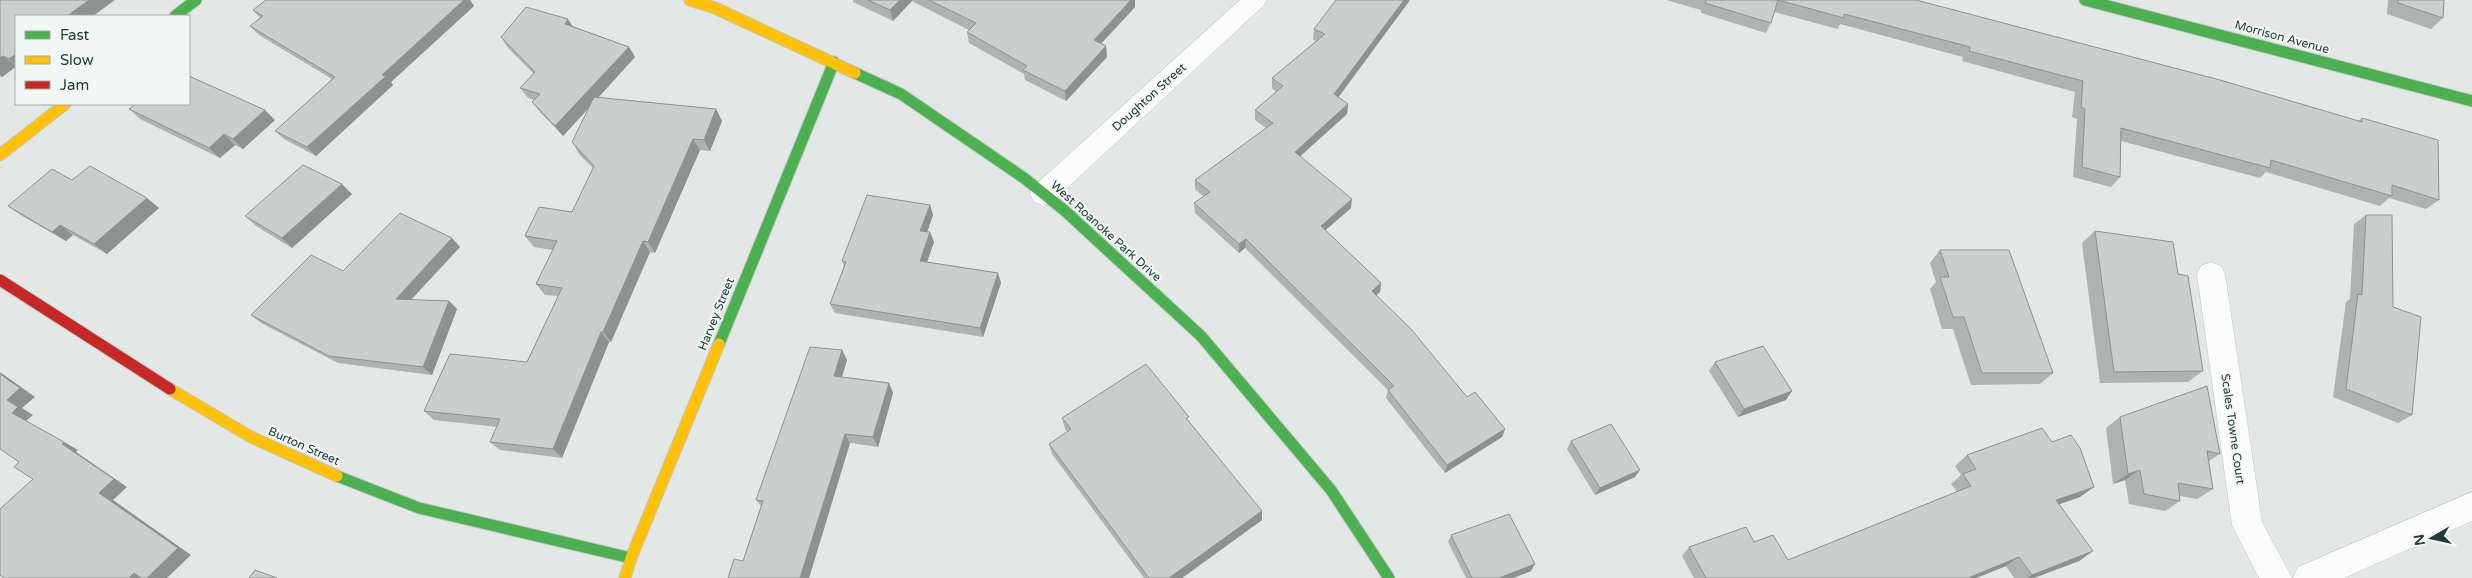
<svg xmlns="http://www.w3.org/2000/svg" width="2472" height="578" font-family="'Varela Round',sans-serif">
<rect width="100%" height="100%" fill="#e3e8e7"/>
<g fill="none" stroke-linecap="round" stroke-linejoin="round">
<!-- street casing -->
<g stroke="#c0c5c4" stroke-width="1">
<path id="street" d="M1240 0H1267L1263 6 1052 202 1043 205 1034 202 1030 194 1034 186Z
M2211 262 2221 266 2225 274 2262 522 2292 578H2259L2232 525 2197 274 2201 266Z
M2472 492V521L2344 578H2293L2298 567Z"/>
</g>
<!-- fast casing -->
<g stroke="#bec6c4" stroke-width="13">
<path id="fast" d="M2085 0 2472 101
M175 16 196 0
M855 73 901 94 1024 178 1064 210 1201 336 1331 490 1389 578
M719 344 834 62
M337 476 419 508 631 558"/>
</g>
<!-- slow casing -->
<g stroke="#bec6c4" stroke-width="13">
<path id="slow" d="M690 0 715 8 855 73
M0 155 65 104
M170 389 251 437 337 476
M625 578 631 558 719 344"/>
</g>
<!-- jam casing -->
<g stroke="#bec6c4" stroke-width="13">
<path id="jam" d="M0 280 170 389"/>
</g>
<!-- street -->
<use href="#street" fill="#fbfcfb" fill-rule="evenodd"/>
<!-- fast -->
<use href="#fast" stroke="#4caf50" stroke-width="11"/>
<!-- slow -->
<use href="#slow" stroke="#ffc107" stroke-width="11"/>
<!-- jam -->
<use href="#jam" stroke="#c62828" stroke-width="11"/>
</g>
<!-- wall -->
<path fill="#aeb2b1" d="M0 0 16 16V67L2 77 0 76Z
M266 0H470L474 6 391 82 393 85 316 156 284 139 275 131 332 79 259 35 250 26 260 18 253 10Z
M853 0H1135V7L1101 44 1106 46 1107 57 1066 101 1025 80 1024 74 969 43 967 32 969 30 912 1 893 21 853 2Z
M1410 0 1339 97 1348 104 1347 114 1300 156 1351 208 1325 230 1381 283 1380 292 1376 295 1467 397 1505 429 1502 437 1445 473 1386 398 1388 390 1245 248 1239 253 1195 213 1194 203 1204 197 1195 189V180L1266 128 1255 120V110L1276 92 1272 88V78L1316 41 1313 40 1314 29Z
M1666 0H1916L2358 121 2362 118 2439 200 2426 209 2389 198 2380 206 2266 172 2260 178 2121 141 2120 177 2111 187 2073 177 2077 119 2072 117 2075 92 1962 61 1963 57 1840 24 1838 29 1774 12 1771 23 1766 33 1701 13V10Z
M2388 0H2444L2443 18 2431 29 2387 14Z
M573 26 629 47 635 57 598 98 716 109 722 121 710 151 700 150 655 253 650 252 611 342H609L562 458 500 450 490 442 497 427 434 420 424 411 527 362 558 296 545 295 536 284 553 250 534 247 525 236 572 212 593 168 579 154 572 142 589 108 563 136 540 112 532 102 534 100 528 98 520 88 534 74 508 48 501 37Z
M129 109 275 120 243 149 235 145 220 158 140 119Z
M72 180 159 208 107 254 73 235 66 241 22 216 8 206Z
M352 194 292 248 256 226 245 216Z
M930 205 933 215 927 232H930L934 242 927 262 998 273 1001 283 983 337 835 313 830 304 844 266 842 261Z
M2366 215 2393 307 2412 415 2398 423 2333 397 2346 302 2350 299 2354 224Z
M2095 231 2178 274 2203 371 2188 382 2100 383 2082 243Z
M460 247 411 300 449 301 457 309 432 375 338 363 261 323 251 315 343 271Z
M1940 250 2053 373 2040 384 1971 385 1953 329H1942L1930 289 1936 282 1930 263Z
M842 350 847 360 842 377 889 383 893 393 878 447 850 443 809 578H728L743 561 761 506 756 500Z
M1715 362 1786 400 1738 417 1709 371Z
M2120 417 2220 454 2209 461 2213 489 2197 499 2180 496V501L2165 511 2129 504 2125 480 2113 484 2106 428Z
M1062 418 1189 422 1262 520 1182 578H1144L1052 454 1049 444 1068 432 1065 429Z
M1571 441 1635 477 1595 495 1567 449Z
M1967 455 2080 497 2059 504 2093 551 2079 561 2034 578H2014L2006 566 1976 578H1694L1682 556 1689 547 1754 542 1788 560 1957 492 1951 484 1961 475 1955 466Z
M1451 535 1531 571 1513 578H1466L1448 542Z"/>
<!-- shaded-wall -->
<path fill="#8d9190" d="M89 0H115L93 16H67Z
M464 0H470L474 6 391 82 393 85 316 156 307 147 382 75Z
M900 0H912V1L893 21 890 10Z
M1131 0H1135V7L1095 50 1094 40Z
M1404 0H1410L1333 104 1334 94Z
M568 19 575 30 565 24Z
M1106 46 1107 57 1066 101 1065 91Z
M629 47 635 57 563 136 555 126Z
M16 54V65L9 59Z
M3 56 16 66 2 77 0 75V58Z
M1348 104 1347 114 1294 162 1295 152Z
M716 109 722 121 710 151 704 140Z
M265 110 275 120 243 149 233 139Z
M224 134 235 145 220 158 209 148Z
M693 139 700 150 655 253 648 242Z
M342 184 352 194 292 248 282 238Z
M147 198 159 208 107 254 94 244Z
M1352 199 1351 208 1320 235 1321 226Z
M930 205 933 215 924 241 920 231Z
M60 225 73 235 66 241 52 232Z
M930 232 934 242 924 270 920 261Z
M452 238 460 247 404 307 396 299Z
M1246 239 1245 248 1239 253V244Z
M643 241 650 252 611 342 603 332Z
M998 273 1001 283 983 337 980 328Z
M1381 283 1380 292 1370 300 1372 291Z
M449 301 457 309 432 375 423 367Z
M601 332 609 342 562 458 553 449Z
M842 350 847 360 839 386 834 376Z
M0 372 35 397 22 408 33 415 26 421 12 413Z
M889 383 893 393 878 447 873 437Z
M1792 391 1786 400 1738 417 1744 409Z
M1505 429 1502 437 1445 473 1447 465Z
M845 434 850 443 809 578H800Z
M64 442 78 450 76 452 127 487 113 500 191 555 167 578H147L99 493 62 444Z
M1640 470 1635 477 1595 495 1600 488Z
M2140 470 2125 480 2113 484 2128 474Z
M2094 487 2080 497 2043 510 2056 500Z
M1262 511V520L1182 578H1169Z
M2093 551 2079 561 2034 578H2027L2032 575Z
M2019 557 2006 566 1976 578H1968Z
M1535 564 1531 571 1513 578H1499Z
M134 573 144 578H129Z"/>
<!-- building -->
<path fill="#cacfce" stroke="#8d9190" d="M0 0H89L67 16H16V54L9 59 3 56 0 58Z
M266 0H464L382 75 386 76 307 147 275 131 335 77 250 26 263 16 253 10Z
M868 0H900L890 10Z
M929 0H1131L1094 40 1106 46 1065 91 1023 70 1027 66 967 32 976 23Z
M1336 0H1404L1334 94 1348 104 1295 152 1352 199 1321 226 1381 283 1372 291 1411 329 1467 397 1475 392 1505 429 1447 465 1388 390 1394 386 1246 239 1239 244 1194 203 1210 192 1195 180 1273 123 1255 110 1283 86 1272 78 1325 34 1314 29Z
M1706 0H1916L2220 80 2362 122V118L2438 140 2439 200 2392 185V196L2271 160 2270 168 2121 128 2120 177 2082 167 2085 109 2081 107 2083 81 1969 51 1970 47 1844 14V18L1778 0 1771 23 1705 3Z
M2398 0H2444L2443 18 2398 3Z
M526 7 568 19 565 24 629 47 555 126 532 102 540 94 520 88 535 72 501 37Z
M189 76 265 110 233 139 224 134 209 148 129 109 135 104H189Z
M594 97 716 109 704 140 693 139 648 242 643 241 603 332H601L553 449 490 442 500 419 424 411 450 354 527 362 562 288 536 284 557 241 525 236 539 207 572 212 594 166 572 142Z
M303 165 342 184 282 238 245 216Z
M90 166 147 198 94 244 60 225 52 232 8 206 52 169 72 180Z
M867 195 930 205 920 231 930 232 920 261 998 273 980 328 830 304 846 262 842 261Z
M400 213 452 238 396 299 449 301 423 367 329 356 251 315 311 255 343 271Z
M2366 215H2392L2393 307 2421 317 2412 415 2346 389 2358 294 2362 295Z
M2095 231 2173 242 2178 274 2188 276 2203 371 2114 372Z
M1940 250H2009L2053 373H1982L1964 317H1953L1940 277H1949Z
M1763 346 1792 391 1744 409 1715 362Z
M810 347 842 350 834 376 889 383 873 437 845 434 800 578H728L734 559 743 561 763 501 756 500Z
M1146 364 1189 417 1186 418 1262 511 1169 578H1149L1049 444 1071 429 1062 418Z
M0 374 20 388 7 400 18 407 12 413 64 442 62 444 114 479 99 493 178 548 147 578H141L134 573 129 578H4L0 575V509L33 479 14 467 19 462 0 449Z
M2207 386 2220 454 2207 451 2213 489 2178 483 2180 501 2144 494 2140 470 2128 474 2120 417Z
M1611 424 1640 470 1600 488 1571 441Z
M2042 428 2052 442 2071 435 2080 448 2094 487 2056 500 2093 551 2032 575 2019 557 1968 578H1706L1689 547 1746 527 1754 542 1773 535 1788 560 1971 486 1963 474 1976 469 1967 455Z
M1509 514 1535 564 1499 578H1472L1451 535Z
M255 570 277 578H249Z"/>
<g text-anchor="middle" dominant-baseline="central" stroke-width="4" stroke-linejoin="round" paint-order="stroke">
<!-- street labels -->
<g font-size="12" fill="#213b38" stroke="#f1f7f5">
<text transform="translate(2282 37) rotate(15)">Morrison Avenue</text>
<text transform="translate(1149 97) rotate(-42)">Doughton Street</text>
<text transform="translate(1106 231) rotate(42)">West Roanoke Park Drive</text>
<text transform="translate(716 314) rotate(-68)">Harvey Street</text>
<text transform="translate(2233 429) rotate(82)">Scales Towne Court</text>
<text transform="translate(304 446) rotate(24)">Burton Street</text>
</g>
</g>
<!-- legend -->
<rect x="15" y="15" width="175" height="90" fill="#f1f7f5" stroke="#9eaca9"/>
<rect x="25" y="31" width="25" height="8" fill="#4caf50" stroke="#9eaca9"/>
<text x="60" y="40" font-size="15" fill="#213b38">Fast</text>
<rect x="25" y="56" width="25" height="8" fill="#ffc107" stroke="#9eaca9"/>
<text x="60" y="65" font-size="15" fill="#213b38">Slow</text>
<rect x="25" y="81" width="25" height="8" fill="#c62828" stroke="#9eaca9"/>
<text x="60" y="90" font-size="15" fill="#213b38">Jam</text>
<!-- north arrow -->
<g transform="translate(2432 538) rotate(261)" stroke="#f1f7f5" stroke-width="4" paint-order="stroke">
<path d="M0-4L9 19L0 12L-9 19Z" fill="#213b38"/>
<text y="-8" font-size="14" font-weight="bold" text-anchor="middle" fill="#213b38">N</text>
</g>
</svg>
